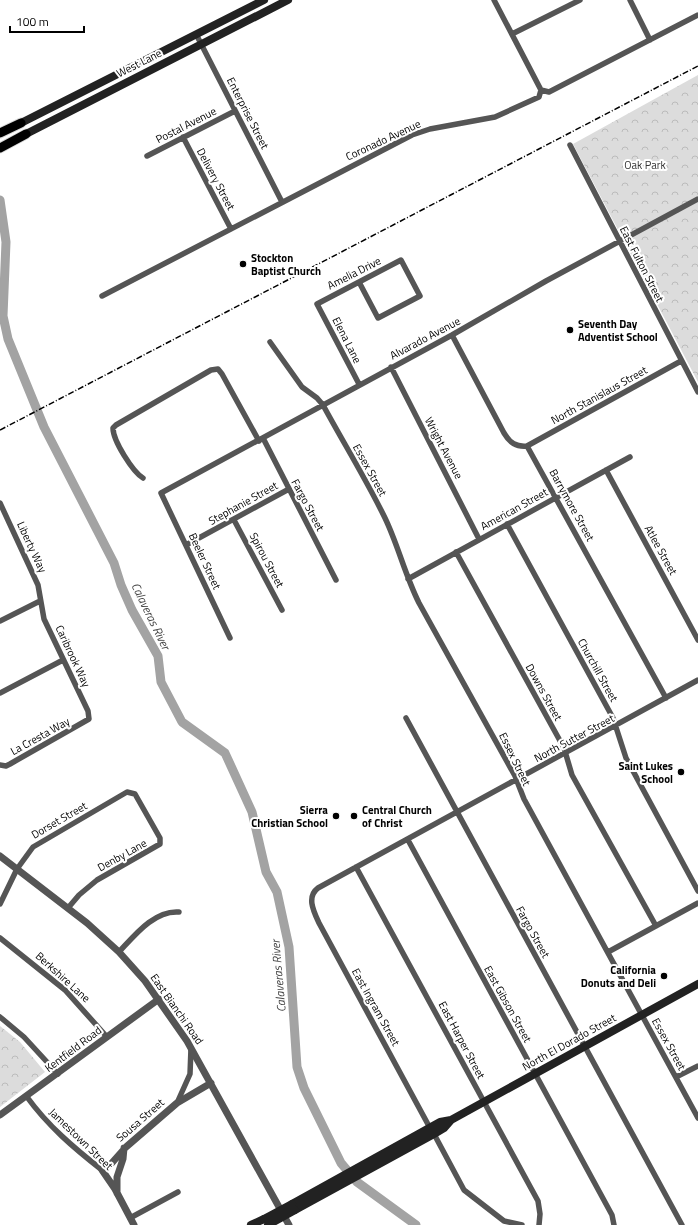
<svg xmlns="http://www.w3.org/2000/svg" width="698" height="1225" font-family="'Titillium Web',sans-serif">
<defs>
<pattern id="park-crowns" width="20" height="18" patternUnits="userSpaceOnUse"><rect width="20" height="18" fill="#dcdcdc"/><path d="M2 6a3 3 0 1 1 6 0M12 15a3 3 0 1 1 6 0" fill="none" stroke="#bbb"/></pattern>
</defs>
<rect width="100%" height="100%" fill="#fff"/>
<!-- park -->
<path fill="url(#park-crowns)" d="M698 75V382L573 144Z
M0 1026 20 1042 45 1072 0 1107Z"/>
<g fill="none" stroke-linecap="round" stroke-linejoin="round">
<!-- river -->
<path stroke="#a3a3a3" stroke-width="9" d="M0 200 6 242 3 316 8 339 44 427 114 563 121 585 132 610 158 656 161 682 182 722 225 753 252 812 266 872 277 892 289 947 297 1067 304 1088 341 1163 357 1182 416 1225"/>
<!-- primary casing -->
<g stroke="#dbdbdb" stroke-width="11">
<path id="primary" d="M0 133 21 123
M0 148 26 134"/>
</g>
<!-- minor -->
<path stroke="#555" stroke-width="5.5" d="M494 0 541 90
M630 0 650 40
M196 34 282 202
M512 34 580 0
M541 90 549 92 698 15
M183 137 231 229
M570 145 698 392
M147 156 235 111
M102 296 412 135 430 129 495 117 539 97 541 90
M452 335 504 433C510 443 516 447 527 446
M270 342 302 387 317 398 323 405C343 442 366 479 385 518 398 545 405 575 419 603L515 776 524 799 698 1118
M391 367 479 539
M359 384 317 304 401 260 420 296 378 318 359 282
M263 438 336 580
M527 446 666 698
M527 446 681 361
M606 470 698 640
M143 478C133 472 113 441 113 428L116 425 211 370 218 369 222 374 259 441
M0 503 38 585 44 619 88 711 89 719 10 764 6 766 0 765
M234 520 282 610
M507 524 613 718 626 758 698 891
M186 545 289 489
M456 552 564 748 572 775 656 926
M408 579 630 457
M0 621 40 601
M230 638 161 493 452 335 546 281 698 199
M0 693 63 660
M406 718 682 1225
M408 840 612 1215 614 1225
M356 867 538 1201 540 1214 539 1225
M0 904 17 869 33 847 127 792 135 794 160 838V844L97 880 79 895 68 908
M0 938 65 990 107 1037
M119 952C134 936 154 910 179 912
M608 952 698 903
M0 1017 24 1037 58 1074
M676 1077 698 1066
M27 1097C48 1126 74 1148 102 1170
M177 1103 190 1074 191 1048
M430 1128 319 923C314 912 306 897 318 888L698 680
M434 1134 464 1190 504 1221 522 1225
M130 1218 178 1192"/>
<!-- tertiary -->
<path stroke="#555" stroke-width="7" d="M0 856 87 923 119 952 145 981 187 1041 289 1225
M0 1115 159 999
M117 1193V1177L123 1159 124 1148
M134 1225 115 1189 102 1170 110 1165 126 1147 177 1103 211 1083"/>
<!-- secondary -->
<path stroke="#222" stroke-width="8" d="M21 123 264 0
M26 134 288 0
M292 1204 440 1122 451 1120 698 984
M295 1210 434 1134 444 1128 451 1120
M251 1225 264 1219"/>
<!-- primary -->
<use href="#primary" stroke="#000" stroke-width="9"/>
<!-- rail -->
<path stroke="#000" stroke-width="1.5" stroke-dasharray="6 2 1 2" stroke-linecap="butt" d="M0 430 698 66"/>
<!-- secondary-bridge -->
<path stroke="#222" stroke-width="8" d="M264 1219 292 1204
M268 1225 295 1210"/>
</g>
<!-- markers -->
<g fill="#000" stroke="#fff" stroke-width="1.5">
<circle cx="243" cy="264" r="4"/>
<circle cx="570" cy="330" r="4"/>
<circle cx="681" cy="772" r="4"/>
<circle cx="336" cy="816" r="4"/>
<circle cx="354" cy="816" r="4"/>
<circle cx="664" cy="976" r="4"/>
</g>
<g text-anchor="middle" dominant-baseline="central" stroke-width="4" stroke-linejoin="round" paint-order="stroke">
<!-- street labels -->
<g font-size="11" fill="#000" stroke="#fff">
<text transform="translate(139 63) rotate(-27)">West Lane</text>
<text transform="translate(248 113) rotate(63)">Enterprise Street</text>
<text transform="translate(186 125) rotate(-27)">Postal Avenue</text>
<text transform="translate(383 140) rotate(-25)">Coronado Avenue</text>
<text transform="translate(216 179) rotate(62)">Delivery Street</text>
<text transform="translate(642 264) rotate(63)">East Fulton Street</text>
<text transform="translate(354 273) rotate(-27)">Amelia Drive</text>
<text transform="translate(425 338) rotate(-28)">Alvarado Avenue</text>
<text transform="translate(347 340) rotate(63)">Elena Lane</text>
<text transform="translate(599 395) rotate(-29)">North Stanislaus Street</text>
<text transform="translate(444 448) rotate(62)">Wright Avenue</text>
<text transform="translate(370 470) rotate(61)">Essex Street</text>
<text transform="translate(243 503) rotate(-29)">Stephanie Street</text>
<text transform="translate(308 505) rotate(62)">Fargo Street</text>
<text transform="translate(572 505) rotate(61)">Barrymore Street</text>
<text transform="translate(514 509) rotate(-29)">American Street</text>
<text transform="translate(32 547) rotate(65)">Liberty Way</text>
<text transform="translate(661 550) rotate(61)">Atlee Street</text>
<text transform="translate(267 560) rotate(62)">Spirou Street</text>
<text transform="translate(205 561) rotate(65)">Beeler Street</text>
<text transform="translate(73 656) rotate(65)">Caribrook Way</text>
<text transform="translate(598 670) rotate(61)">Churchill Street</text>
<text transform="translate(544 692) rotate(61)">Downs Street</text>
<text transform="translate(40 736) rotate(-29)">La Cresta Way</text>
<text transform="translate(574 738) rotate(-28)">North Sutter Street</text>
<text transform="translate(515 759) rotate(64)">Essex Street</text>
<text transform="translate(59 820) rotate(-30)">Dorset Street</text>
<text transform="translate(122 855) rotate(-29)">Denby Lane</text>
<text transform="translate(533 932) rotate(61)">Fargo Street</text>
<text transform="translate(63 977) rotate(42)">Berkshire Lane</text>
<text transform="translate(508 1004) rotate(61)">East Gibson Street</text>
<text transform="translate(376 1007) rotate(61)">East Ingram Street</text>
<text transform="translate(177 1009) rotate(55)">East Bianchi Road</text>
<text transform="translate(462 1040) rotate(62)">East Harper Street</text>
<text transform="translate(569 1042) rotate(-29)">North El Dorado Street</text>
<text transform="translate(669 1044) rotate(61)">Essex Street</text>
<text transform="translate(73 1049) rotate(-37)">Kentfield Road</text>
<text transform="translate(140 1120) rotate(-41)">Sousa Street</text>
<text transform="translate(81 1139) rotate(44)">Jamestown Street</text>
</g>
<!-- park labels -->
<g font-size="11" fill="#333" stroke="#fff">
<text x="645" y="165">Oak Park</text>
</g>
<!-- poi labels -->
<g font-size="11" font-weight="bold" fill="#000" stroke="#fff" text-anchor="start">
<text x="251" y="258">Stockton<tspan x="251" dy="13">Baptist Church</tspan></text>
<text x="578" y="324">Seventh Day<tspan x="578" dy="13">Adventist School</tspan></text>
<text x="673" y="766" text-anchor="end">Saint Lukes<tspan x="673" dy="13">School</tspan></text>
<text x="328" y="810" text-anchor="end">Sierra<tspan x="328" dy="13">Christian School</tspan></text>
<text x="362" y="810">Central Church<tspan x="362" dy="13">of Christ</tspan></text>
<text x="656" y="970" text-anchor="end">California<tspan x="656" dy="13">Donuts and Deli</tspan></text>
</g>
<!-- water labels -->
<g font-size="12" font-style="italic" fill="#444" stroke="#fff">
<text transform="translate(151 616) rotate(64)">Calaveras River</text>
<text transform="translate(278 976) rotate(-95)">Calaveras River</text>
</g>
</g>
<!-- scale -->
<path d="M10 26v6h74v-6" fill="none" stroke="#000000" stroke-width="2"/>
<text x="16" y="26" font-size="12" fill="#000000" stroke="#ffffff" stroke-width="3" paint-order="stroke">100 m</text>
</svg>
